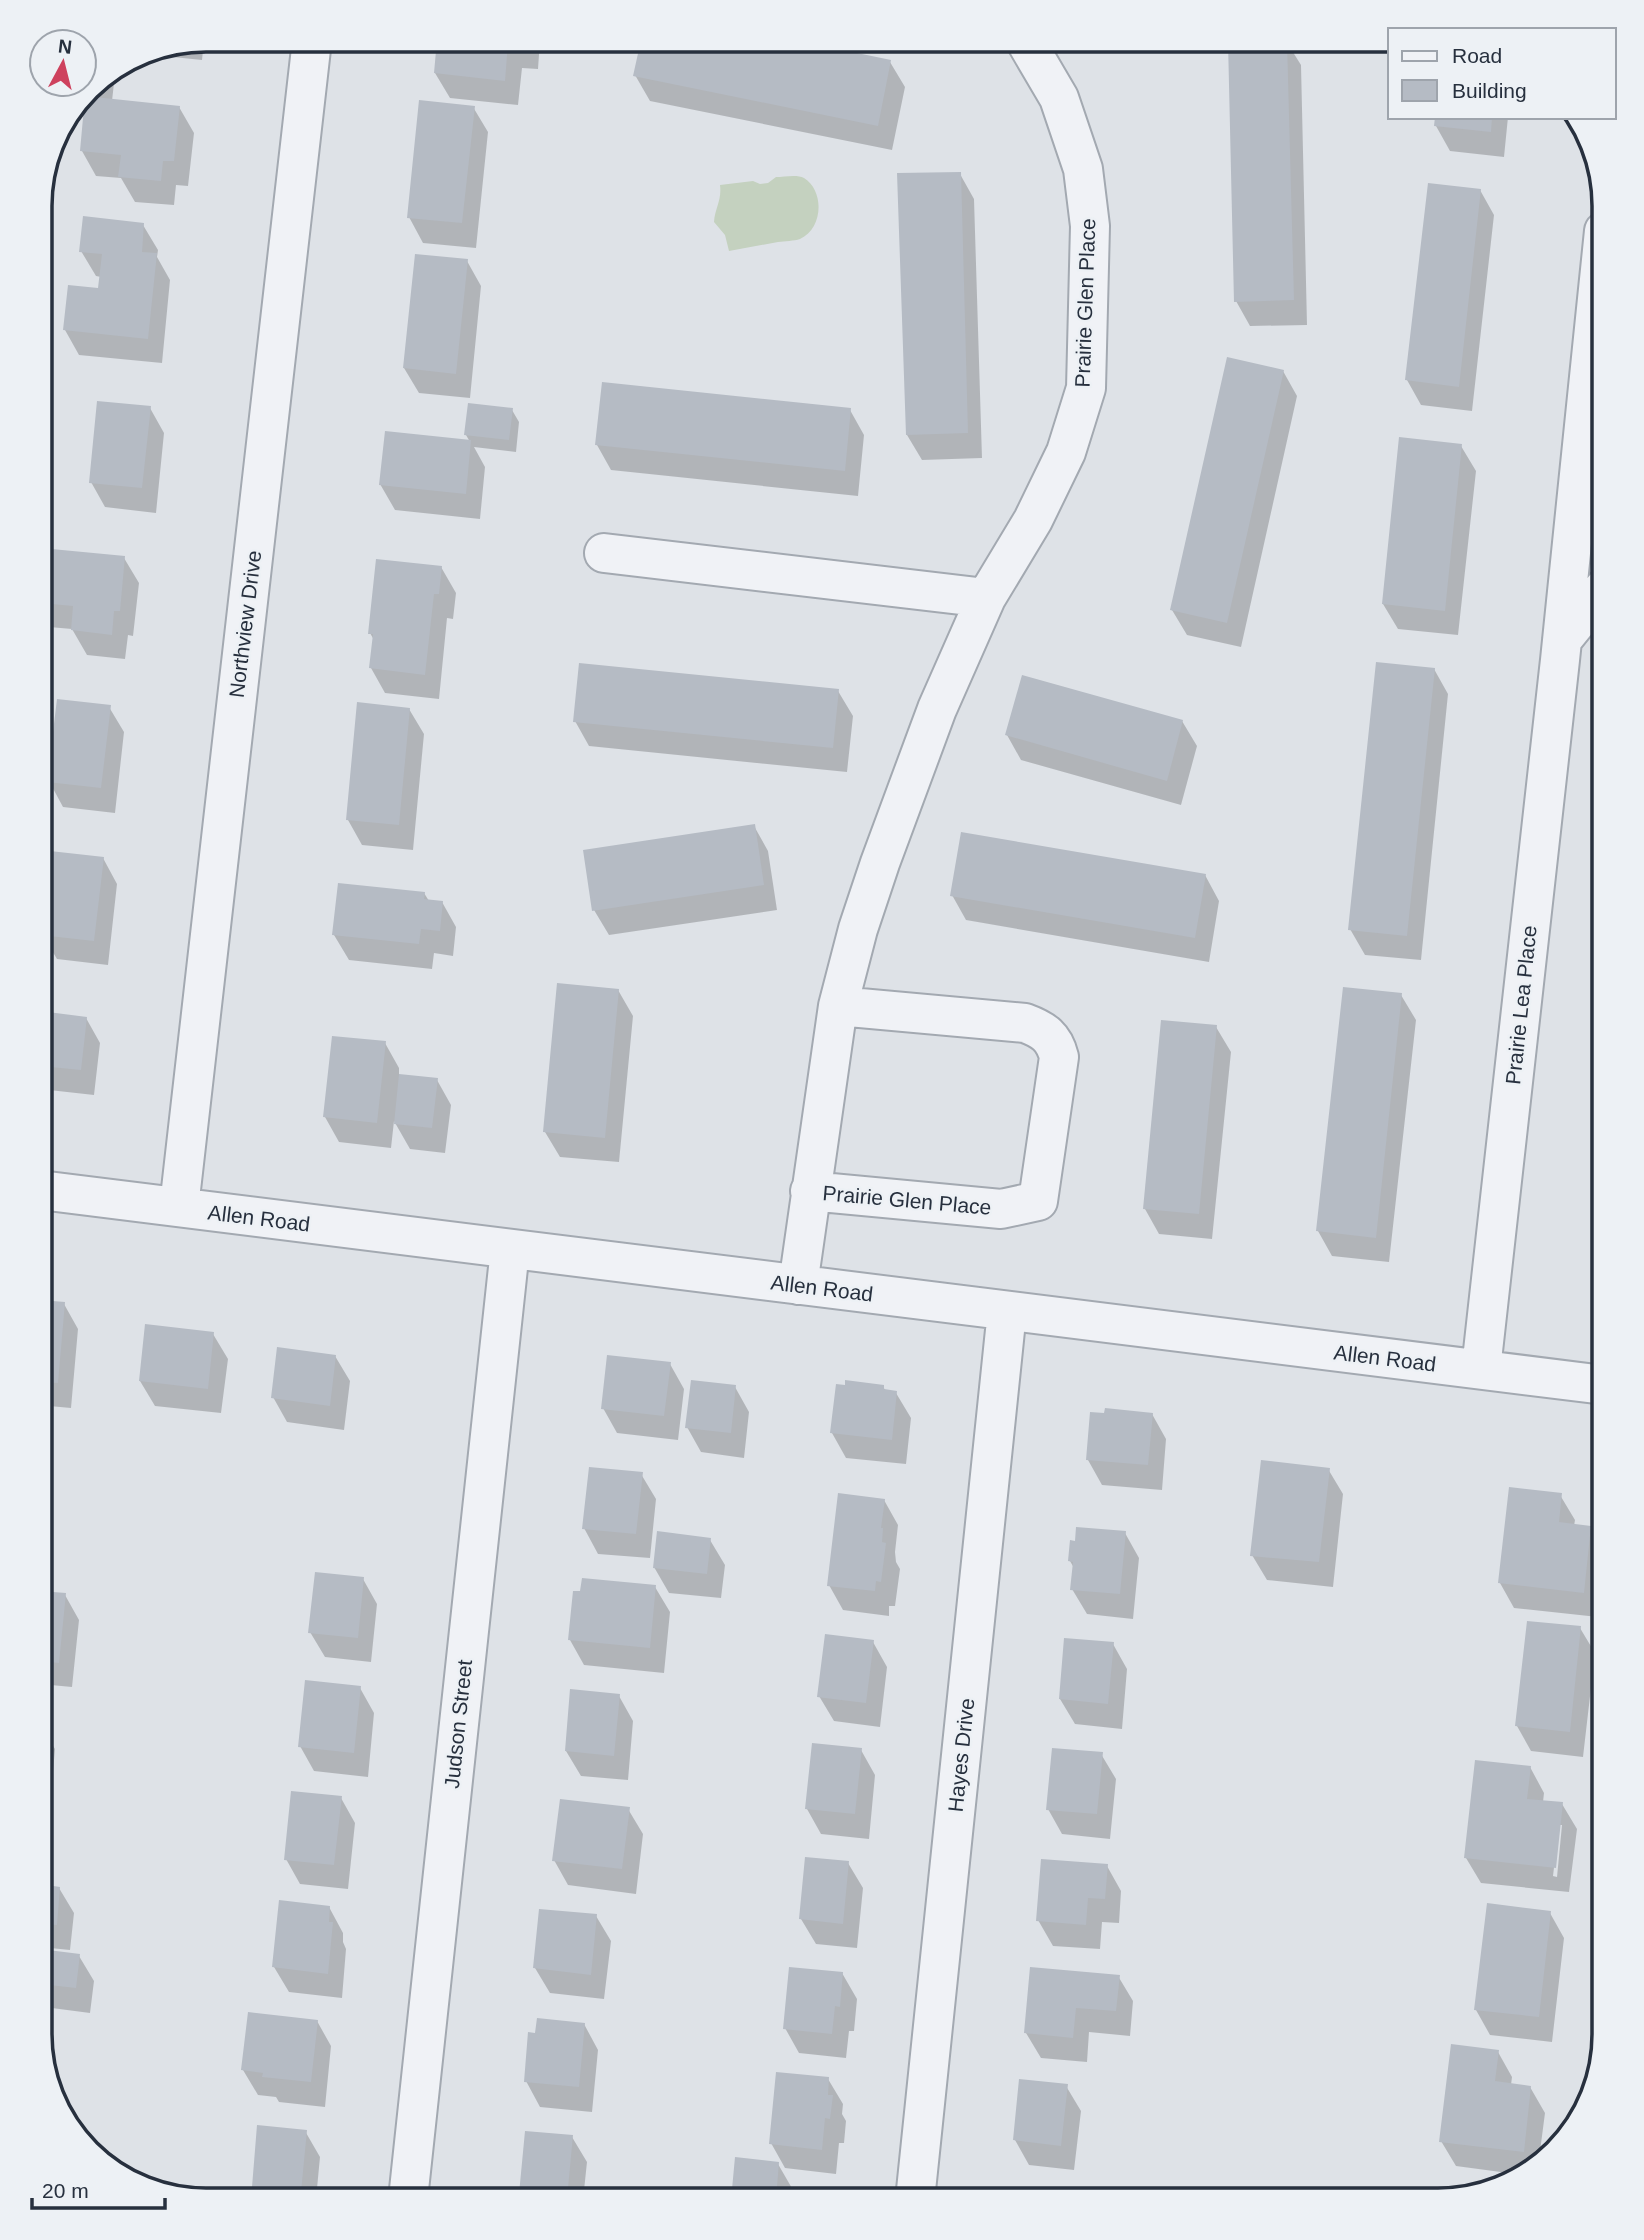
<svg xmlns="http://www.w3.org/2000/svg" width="1644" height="2240" font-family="Arial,sans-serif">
<rect width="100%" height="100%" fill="#dee2e7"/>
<!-- green -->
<path fill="#c4d1bf" d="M776 177C784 177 797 174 804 178 825 191 823 229 800 239 794 241 785 241 778 242 762 245 745 248 729 251L725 235 714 222C715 208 722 200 720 185L753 181 760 184 768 183Z"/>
<!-- shadow -->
<path fill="#0003" fill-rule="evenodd" d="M439 40H540L538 69 522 68 518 105 450 98 435 73Z
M204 41 202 60 153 55 151 51Z
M1286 41 1301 65 1307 325 1250 326 1236 301 1229 42Z
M890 62 905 87 892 150 650 101 635 75Z
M113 71 115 74 112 101 179 107 194 133 188 186 176 185 174 205 135 202 121 178 96 176 82 151 86 109 77 108 97 82Z
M473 107 488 132 476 248 423 243 409 217Z
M1437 117H1508L1504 157 1450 151 1436 126Z
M960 174 974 199 982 458 922 460 907 435Z
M1480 190 1494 215 1472 411 1421 405 1407 380Z
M143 225 158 250 157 257 170 280 162 363 79 355 65 330 100 290 101 277 96 276 81 251Z
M467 261 481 286 470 398 419 393 404 368Z
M1283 371 1297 396 1241 647 1187 635 1172 610Z
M150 408 164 433 156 513 105 507 91 482Z
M512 410 519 422 516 452 474 447 485 467 480 519 395 510 380 484 470 442 466 435Z
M850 410 864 435 858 496 611 470 597 445Z
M1461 446 1476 471 1458 635 1398 629 1383 604Z
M41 550 124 558 139 583 133 636 128 635 125 659 87 655 72 629 49 627 41 613Z
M441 567 456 593 453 619 447 618 439 699 385 693 371 668 374 640 370 633Z
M1434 669 1448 694 1421 960 1365 955 1350 929Z
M838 691 853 716 847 772 589 746 575 721Z
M109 707 124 732 115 813 63 807 49 781Z
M409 709 424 734 413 850 362 845 348 820Z
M1182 721 1197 746 1181 805 1021 760 1007 735Z
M754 826 768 851 777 910 609 935 594 910Z
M103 858 117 884 108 965 57 959 42 934Z
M1205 875 1219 901 1209 962 966 920 952 895Z
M424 893 429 901 442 902 456 927 453 956 434 953 432 969 349 960 334 935Z
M618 990 633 1016 619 1162 560 1157 545 1132Z
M1401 995 1416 1020 1389 1262 1332 1256 1318 1231Z
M40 1013 86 1018 100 1043 94 1095 40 1089Z
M1216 1027 1231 1052 1212 1239 1159 1234 1145 1209Z
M385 1043 399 1068V1076L437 1080 451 1105 445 1153 410 1149 394 1121 391 1148 339 1142 325 1117Z
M40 1302 64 1304 78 1329 71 1408 49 1406V1416L40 1415Z
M213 1334 228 1359 221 1413 155 1406 140 1381Z
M335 1356 350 1381 344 1430 287 1422 273 1397Z
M670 1364 684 1389 678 1440 617 1433 603 1408Z
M735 1387 749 1412 744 1458 701 1452 687 1427Z
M883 1387 886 1391 896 1393 911 1418 906 1464 846 1458 832 1433Z
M1152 1414 1166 1439 1162 1490 1102 1485 1088 1460Z
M1328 1469 1343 1494 1333 1587 1267 1580 1252 1555Z
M641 1474 656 1499 650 1558 598 1554 584 1528Z
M1560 1495 1575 1520 1574 1526 1590 1528 1604 1551 1598 1617 1514 1608 1500 1583Z
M884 1500 898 1525 895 1552 896 1562 900 1569 895 1606H889V1616L843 1610 829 1585Z
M1125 1533 1139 1558 1133 1619 1087 1614 1072 1589 1074 1568 1070 1561Z
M710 1540 725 1565 721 1598 669 1593 654 1567Z
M363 1579 377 1604 371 1662 325 1657 310 1632Z
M655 1587 670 1612 664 1673 584 1665 570 1640Z
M40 1592 65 1595 79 1620 72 1687 40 1684Z
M1580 1628 1595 1653 1583 1757 1531 1751 1517 1726Z
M873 1642 887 1667 880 1727 834 1721 819 1696Z
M1113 1644 1127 1669 1122 1729 1075 1724 1060 1699Z
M360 1688 374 1713 368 1777 314 1771 300 1746Z
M619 1696 633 1721 628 1780 581 1776 566 1751Z
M40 1724 55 1749 48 1827H40Z
M861 1750 875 1775 869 1839 821 1834 807 1809Z
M1101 1754 1116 1779 1110 1839 1062 1834 1048 1809Z
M1530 1767 1544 1793 1543 1802 1562 1804 1577 1829 1569 1892 1481 1883 1466 1858ZM1559 1825H1562L1557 1877 1553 1876Z
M341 1798 355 1823 348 1889 300 1884 286 1859Z
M628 1809 643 1834 636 1894 568 1885 554 1860Z
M848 1863 863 1888 857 1948 816 1944 801 1919Z
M1107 1866 1121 1891 1119 1923 1102 1922 1100 1949 1053 1946 1038 1920Z
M40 1869 45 1877 44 1887 59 1888 74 1913 70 1950 40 1947Z
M329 1907 343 1933V1942L346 1949 342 1998 289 1992 274 1967Z
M1550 1913 1564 1938 1552 2042 1490 2035 1476 2010Z
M596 1916 611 1941 604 1999 550 1993 535 1968Z
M40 1951 79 1956 94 1981 90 2013 44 2007 40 2000Z
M842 1973 857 1999 854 2031H849L846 2058 799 2053 785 2028Z
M1118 1976 1133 2001 1130 2036 1089 2032 1087 2062 1041 2058 1026 2033Z
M317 2021 331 2046 325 2107 279 2102 276 2097 258 2095 243 2070Z
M584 2024 598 2050 592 2112 540 2107 526 2081Z
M1498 2052 1512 2077 1511 2085 1530 2087 1545 2113 1539 2159 1523 2175 1456 2166 1441 2141Z
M828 2079 843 2104 842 2114 846 2121 844 2143H839L836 2174 785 2168 771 2143Z
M1066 2086 1081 2111 1074 2170 1029 2165 1015 2140Z
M305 2131 320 2157 316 2199H261L253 2187Z
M572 2137 587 2162 583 2200H524L521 2194Z
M778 2164 793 2190 815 2192 819 2200H732Z
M1457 2189 1473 2190 1456 2195Z"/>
<!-- building -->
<path fill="#b5bbc4" d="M437 40H524V45L508 43 505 81 434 73Z
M641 40H794L891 60 878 126 633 76Z
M1228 41H1287L1294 300 1234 302Z
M85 96 180 106 174 161H163L161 181 118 177 121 155 80 151Z
M419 100 475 106 462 223 407 218Z
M1435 117H1492L1491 132 1434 126Z
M961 172 968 433 906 435 897 173Z
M1428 183 1481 189 1459 387 1405 380Z
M83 216 144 223 142 252 157 253 148 339 63 330 68 285 98 288 102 254 79 252Z
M415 254 468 259 456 374 403 368Z
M1227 357 1284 370 1227 623 1170 610Z
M602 382 851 408 845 471 595 445Z
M97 401 151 406 142 488 89 483Z
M468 403 513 408 509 440 464 435Z
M385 431 471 440 466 494 379 485Z
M1399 437 1462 444 1445 611 1382 604Z
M41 548 125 556 120 611H114L112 635 71 630 73 606 41 603Z
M376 559 442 566 439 594H434L425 675 369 668 373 634H368Z
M1376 662 1435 668 1407 936 1348 930Z
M579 663 839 689 833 748 573 722Z
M1022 675 1183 720 1167 781 1005 735Z
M57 699 111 705 101 788 47 782Z
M357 702 410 708 399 825 346 820Z
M755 824 764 885 592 911 583 850Z
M961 832 1206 874 1195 938 950 896Z
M50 851 104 857 94 941 40 935Z
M338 883 425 892 424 899 443 901 440 931 421 929 419 944 332 935Z
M557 983 619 989 605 1138 543 1132Z
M1343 987 1402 993 1376 1238 1316 1231Z
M40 1011 87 1017 81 1070 40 1066Z
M1161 1020 1217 1025 1199 1214 1143 1209Z
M332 1036 386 1041 377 1123 323 1117Z
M399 1074 438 1078 432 1128 394 1124Z
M1602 1228H1604V1273L1597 1272Z
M40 1300 65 1302 58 1383 40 1382Z
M145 1324 214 1332 208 1389 139 1381Z
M277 1347 336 1355 330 1406 271 1398Z
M607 1355 671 1362 664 1416 601 1409Z
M691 1380 736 1385 731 1433 685 1428Z
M845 1380 884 1385V1389L897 1391 892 1440 830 1433 836 1384 845 1385Z
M1105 1408 1153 1413 1148 1465 1086 1460 1090 1412 1104 1413Z
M1261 1460 1330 1468 1319 1562 1250 1556Z
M589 1467 643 1472 636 1534 582 1529Z
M1509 1487 1562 1493 1559 1522 1591 1526 1584 1593 1498 1583Z
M838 1493 885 1499 881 1528H883L882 1542 886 1543 881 1582 876 1581 875 1591 827 1586Z
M1076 1527 1126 1531 1120 1594 1070 1590 1073 1562 1068 1561 1070 1540 1075 1541Z
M657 1531 711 1538 707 1574 653 1568Z
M315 1572 364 1577 358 1638 308 1633Z
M582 1578 656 1585 650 1648 568 1640 573 1591H580Z
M40 1591 66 1593 59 1663 40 1661Z
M1527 1621 1581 1626 1570 1732 1515 1726Z
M825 1634 874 1640 866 1703 817 1697Z
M1064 1638 1114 1642 1108 1704 1059 1699Z
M305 1680 361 1686 354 1753 298 1747Z
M570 1689 620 1694 614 1756 565 1751Z
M812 1743 862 1748 855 1814 805 1809Z
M1052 1748 1103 1752 1097 1814 1046 1810Z
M1475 1760 1531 1766 1527 1799 1563 1802 1556 1868 1464 1858Z
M291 1791 342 1796 334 1865 284 1860Z
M560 1799 630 1807 622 1869 552 1861Z
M805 1857 849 1861 843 1924 799 1919Z
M1041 1859 1108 1864 1105 1899 1088 1898 1086 1925 1036 1921Z
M40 1884 60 1887 57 1925 40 1924Z
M279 1900 330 1906 329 1922H333L328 1974 272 1967Z
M1487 1903 1551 1911 1539 2017 1474 2010Z
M539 1909 597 1914 591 1975 533 1968Z
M40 1949 80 1954 76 1988 40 1984Z
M789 1967 843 1972 840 2007 835 2006 832 2034 783 2029Z
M1030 1967 1120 1975 1116 2011 1076 2008 1073 2038 1024 2033Z
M248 2012 318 2020 311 2082 262 2077 263 2073 241 2070Z
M537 2018 585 2023 579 2087 524 2082 528 2032 535 2033Z
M1451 2044 1499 2050 1495 2081 1531 2086 1524 2152 1439 2142Z
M776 2072 829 2077 828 2095H833L830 2119 825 2118 822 2150 769 2144Z
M1019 2079 1068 2084 1061 2146 1013 2140Z
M257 2125 307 2130 301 2192 252 2187Z
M525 2131 573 2135 567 2199 519 2194Z
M735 2157 779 2162 777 2187 816 2190 815 2200H731Z
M1007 2188 1057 2193 1056 2200H1006Z"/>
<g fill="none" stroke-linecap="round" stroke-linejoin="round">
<!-- street casing -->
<g stroke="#a3a9b1" stroke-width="42">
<path id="street" d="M604 553 986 598
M1562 640 1604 588
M40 1190 1604 1385
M810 1191 1001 1209 1038 1201 1059 1057C1054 1037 1044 1030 1025 1023L838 1006
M179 1207 312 40
M798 1285 838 1006 858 929 880 863 937 709 986 598 1033 520 1066 452 1086 388 1090 226 1083 169 1059 98 1025 40
M1481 1369 1560 660 1604 231
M408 2199 510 1249
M915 2200 1007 1311"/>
</g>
<!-- street -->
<use href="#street" stroke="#f0f2f6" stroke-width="38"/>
</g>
<g text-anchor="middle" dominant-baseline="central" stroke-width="5" stroke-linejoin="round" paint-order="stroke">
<!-- street labels -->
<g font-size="21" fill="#27303e" stroke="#edf1f5">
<text transform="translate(1085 303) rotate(-88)">Prairie Glen Place</text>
<text transform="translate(245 624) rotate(-83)">Northview Drive</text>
<text transform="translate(1521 1005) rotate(-84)">Prairie Lea Place</text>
<text transform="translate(907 1200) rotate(5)">Prairie Glen Place</text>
<text transform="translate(259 1218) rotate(7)">Allen Road</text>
<text transform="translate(822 1288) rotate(7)">Allen Road</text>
<text transform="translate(1385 1358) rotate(7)">Allen Road</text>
<text transform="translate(458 1724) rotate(-84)">Judson Street</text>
<text transform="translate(961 1755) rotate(-84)">Hayes Drive</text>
</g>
</g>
<!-- crop -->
<path d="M0 0H1644V2240H0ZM206 52H1438A154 154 0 0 1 1592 206V2034A154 154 0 0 1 1438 2188H206A154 154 0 0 1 52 2034V206A154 154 0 0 1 206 52Z" fill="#edf1f5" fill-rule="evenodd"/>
<path fill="none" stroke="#27303e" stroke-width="3.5" d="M206 52H1438A154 154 0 0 1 1592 206V2034A154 154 0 0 1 1438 2188H206A154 154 0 0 1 52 2034V206A154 154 0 0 1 206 52Z"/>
<!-- legend -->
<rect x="1388" y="28" width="228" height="91" fill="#edf1f5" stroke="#9ea4ac" stroke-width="2"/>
<rect x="1402" y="51" width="35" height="10" fill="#f0f2f6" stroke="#9ea4ac" stroke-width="2"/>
<text x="1452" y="63" font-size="21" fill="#27303e">Road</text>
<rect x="1402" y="80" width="35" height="21" fill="#b5bbc4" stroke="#9ea4ac" stroke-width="2"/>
<text x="1452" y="98" font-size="21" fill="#27303e">Building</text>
<!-- north arrow -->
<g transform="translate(63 63) rotate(7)"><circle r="33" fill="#edf1f5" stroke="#9ea4ac" stroke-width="2"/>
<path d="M0-5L12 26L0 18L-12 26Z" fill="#ce415d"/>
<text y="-10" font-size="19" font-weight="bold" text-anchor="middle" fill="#27303e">N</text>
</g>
<!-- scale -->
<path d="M32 2198v10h133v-10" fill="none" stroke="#27303e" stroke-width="3.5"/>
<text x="42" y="2198" font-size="21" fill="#27303e" stroke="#edf1f5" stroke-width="5" paint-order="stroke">20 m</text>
</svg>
